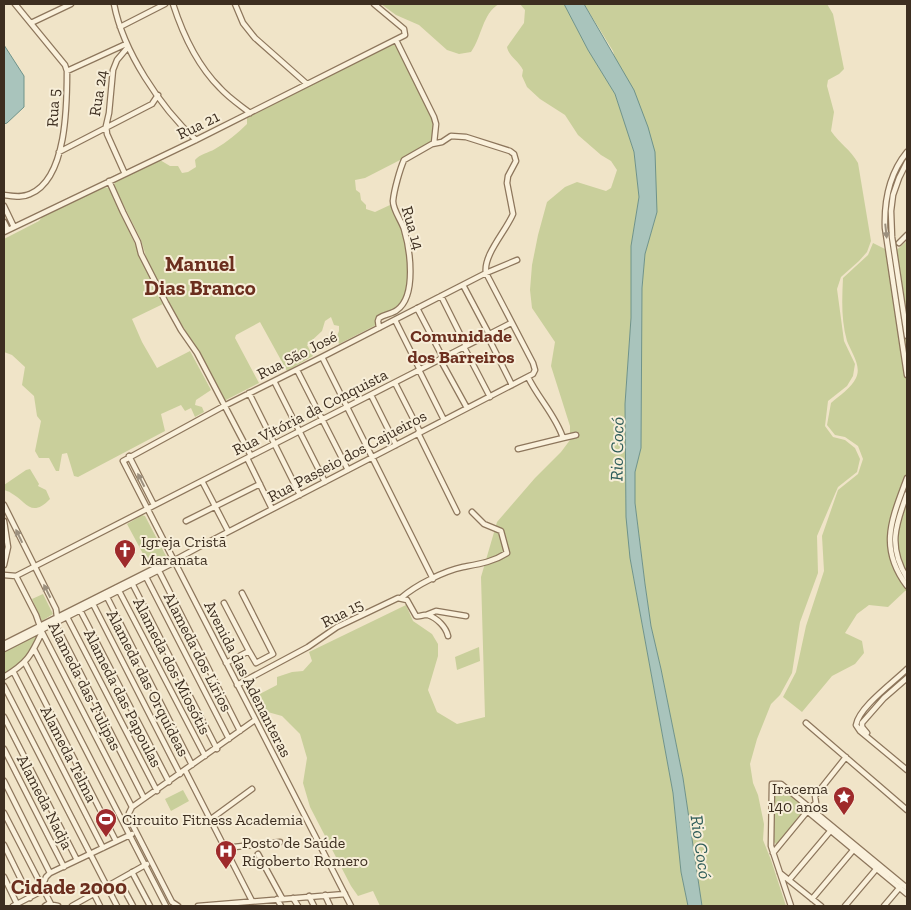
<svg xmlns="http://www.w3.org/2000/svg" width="911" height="910" font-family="'Zilla Slab',serif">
<rect width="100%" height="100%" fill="#f0e4c8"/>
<!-- green -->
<path fill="#c9cf9b" d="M381 4H499C482 14 482 37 471 52L459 54 447 50 419 25 396 15Z
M520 4H564L588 50 615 94 634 152 639 197 631 246V318L625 404 630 558 673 793 681 872 688 906H380L373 891 358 896 351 886 310 807 303 783 307 758 300 734 282 716 257 709 252 698 277 685V677L292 672 303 671 312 661 309 652 406 605 413 621 432 634 438 644V656L428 690 437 712 457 724 485 717 481 577 497 522 535 478 561 452 570 440V426L551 366 555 342 532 308 530 290 532 265 538 235 547 202 565 187 577 182 606 191 611 188 617 170 611 161 601 155 578 135 565 115 540 99 527 87 522 76 523 70C519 61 509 57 507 47L524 23 525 10Z
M584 4H827L833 14 844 69 839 74 828 80 827 86 834 112 831 131C839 143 851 150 858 163L871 241 867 252 859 261 841 277 837 289 844 341 855 364 853 376 847 386 828 401 825 426 833 437 845 440 855 448 860 459 857 472 838 487 817 536 818 573 800 622 792 673 780 695 771 704 757 739 750 764 753 783 758 795 764 824 763 840 771 860 786 906H702L683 778 661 669 651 626 645 584 635 503V472L641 448 642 288 645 254 657 212 613 51Z
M393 44 397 47 434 121 433 138 430 143 404 158 365 178 355 180 356 190 360 193 361 200 366 205V209L375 212 390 205C394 208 395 213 397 218 408 243 416 277 401 302 395 311 385 316 376 321V325L339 344 337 336 339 331V326L334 325 331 317 325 321 322 331 307 345 313 356 287 371 260 322 236 335 235 338 259 383 224 401 202 358 177 317 147 260 141 240 114 186 115 181 160 160 170 166H178L182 173 188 172 196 167 195 160C200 154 208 153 215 149 227 142 238 133 247 124V118Z
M104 187 109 188 163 304 132 319 142 342 157 368 190 351 211 390 196 400 195 405 202 407 204 412 195 417 191 408 185 411 181 405 161 414 165 431 78 477 74 476 67 453 62 454 59 471H56L49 458H39L35 451 41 421 37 416 34 396 22 385 25 367 12 355 4 352V239L39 221 44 215Z
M907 241V591H905L888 607 869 605 857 614 845 633 862 641 864 653 855 664 832 676 802 712 783 697 796 672 806 626 824 571 822 536 838 490 858 474 863 459 858 446 845 437 835 435 827 425 831 403C839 396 851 388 856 378 862 366 851 352 847 341 841 320 842 299 843 278L868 255 873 243 893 253Z
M30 469 39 484 38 486 46 490 50 499C31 519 26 501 11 493 9 491 6 491 4 490V485L26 470Z
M142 515 145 516 166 556 165 558 149 565 127 524Z
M43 594 53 614 42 621 32 599Z
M37 635 29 656 4 675V652Z
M479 647 480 661 457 670 455 657Z
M776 786H778L803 804 805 810 803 814 777 845 774 842V788Z
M183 790 189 801 171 811 165 799Z"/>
<!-- water -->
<path fill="#a9c4bc" stroke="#6f938a" d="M564 4H584L634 90 648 127 655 152 657 212 645 254 642 288 641 448 635 472V503L645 584 651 626 661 669 683 778 702 906H688L681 872 673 793 630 558 626 517 625 404 631 318V246L639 197 634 152 615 94 588 50Z
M4 45 24 76V107L7 123 4 124Z"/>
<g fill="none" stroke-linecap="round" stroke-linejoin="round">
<!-- minor casing -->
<g stroke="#8d765c" stroke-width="7">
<path id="minor" d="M114 4C123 51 160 107 196 140
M173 4C183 35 197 65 220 88 229 98 240 105 250 113
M235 4 243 23 255 38 307 84
M31 23 71 4
M120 27 165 4
M396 40 434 117 436 124 434 143
M67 71 126 44
M59 152 152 104 158 95
M907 152C889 174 884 200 885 228L907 375
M907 162 899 178 893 195 891 211 892 237 907 336
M125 174 107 134 106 126 109 113 113 70 117 60 128 47
M109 181 123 212 138 242 141 254 166 303 181 330 197 353 251 456
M4 195C13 196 22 198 30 194 67 179 67 104 67 71L65 65 15 4
M4 206 14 227
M4 222 8 230
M4 232 196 140 405 35 404 29 374 4
M899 243 907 235
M463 285 489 334
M441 296 466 346
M417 308 443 358
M395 320 420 370
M487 335 512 385
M464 347 490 397
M322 357 433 579
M440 359 467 408
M297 370 348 470
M419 370 444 420
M274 381 325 482
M395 383 420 432
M249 393 300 495
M371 395 396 445
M418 433 457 512
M563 438 576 435
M518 449 563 438C556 416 538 398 528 377
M129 456 154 505
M247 458 272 509
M907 478C892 519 878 547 907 586
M202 481 228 531
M907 494C895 526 888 547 907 578
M4 505 56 609 57 617
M4 521 8 547 4 565
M186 521 260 484
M159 571 240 731
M4 575 16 576 511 323
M16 576 36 615 42 632 132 807
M146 577 229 739
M133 585 217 749
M117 587 205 756
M242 593 273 654 256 663 249 651
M107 597 192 765
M401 598C416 585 444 571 463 567 479 564 493 562 507 553L501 531 484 524 472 512
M224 603 249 651 226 663
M93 604 180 774
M80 610 169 782
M426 615 436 611 466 616
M67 617 157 791
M55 623 144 798
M4 644 169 561H173
M4 649 171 564 173 561 199 547 533 374 535 370 533 363 486 273C483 255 506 231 513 214L507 183 508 176 516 161 514 154 510 151 466 137 451 136 442 142 432 144 404 160C400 169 394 190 393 201 393 210 401 220 404 229 410 249 417 296 397 310 392 314 385 314 379 318L378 321 379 328
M34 649 166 906
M25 663 116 841
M907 669C894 682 859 707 856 725L860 731 907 770
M13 671 103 848
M4 677C27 663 31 656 42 632
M237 685 308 647 337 627 398 598 407 600 416 616C420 617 424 614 428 615 437 618 446 627 448 636
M4 686 117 906
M4 717 77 860
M806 723 907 810
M867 733 862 727V723L884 698 907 678
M4 749 64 867
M185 770 252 901
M4 781 50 873
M807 811 907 894
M4 813 52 906
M211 819 252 789
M4 845 30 898
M225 848 280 842
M773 853 810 808 816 803 815 796 846 757
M258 854 282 898
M132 872 150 906
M780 873 821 906
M4 877 17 904
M119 880 133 906
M789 880 832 829
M94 894 100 906
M325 895 330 906
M309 896 314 906
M293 898 298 906
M277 899 281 906
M812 899 855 848
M13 906 40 892 46 877 50 873 132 834
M45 906 48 904 58 906
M72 906 147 864
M178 906 172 902 131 822 129 813 132 807 255 720
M198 906 345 894
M351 906 123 461 224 406 322 357 486 273 517 260
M791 906 771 846 772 784H781L907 888
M845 906 878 867
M884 906 901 886"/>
</g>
<!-- minor -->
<use href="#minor" stroke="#faf1dc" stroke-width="4.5"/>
</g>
<!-- one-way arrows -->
<defs><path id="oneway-solid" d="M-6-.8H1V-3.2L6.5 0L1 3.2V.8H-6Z" transform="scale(1.25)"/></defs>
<g fill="#9c907e">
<use href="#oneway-solid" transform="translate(886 231) rotate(84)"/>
<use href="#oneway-solid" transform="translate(141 480) rotate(-117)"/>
<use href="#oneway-solid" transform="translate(19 536) rotate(-116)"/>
<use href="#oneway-solid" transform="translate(47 591) rotate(-117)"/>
</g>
<!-- icons -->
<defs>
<g id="church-pin" transform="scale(1.125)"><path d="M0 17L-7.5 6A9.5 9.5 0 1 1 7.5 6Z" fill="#9e2a2b" stroke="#f7eed8"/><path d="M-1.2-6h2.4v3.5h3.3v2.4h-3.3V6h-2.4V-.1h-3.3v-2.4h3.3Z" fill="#fff"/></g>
<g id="sight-pin" transform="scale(1.125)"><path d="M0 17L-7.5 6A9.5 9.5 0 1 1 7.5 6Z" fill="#9e2a2b" stroke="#f7eed8"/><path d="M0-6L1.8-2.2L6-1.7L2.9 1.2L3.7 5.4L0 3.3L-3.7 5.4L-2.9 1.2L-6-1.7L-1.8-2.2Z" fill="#fff"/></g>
<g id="stadium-pin" transform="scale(1.125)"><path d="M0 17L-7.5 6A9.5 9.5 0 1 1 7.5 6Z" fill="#9e2a2b" stroke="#f7eed8"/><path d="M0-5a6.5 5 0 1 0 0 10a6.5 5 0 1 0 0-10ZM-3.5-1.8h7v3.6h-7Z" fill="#fff"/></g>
<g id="hospital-pin" transform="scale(1.125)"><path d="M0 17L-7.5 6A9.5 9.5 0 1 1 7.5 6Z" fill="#9e2a2b" stroke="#f7eed8"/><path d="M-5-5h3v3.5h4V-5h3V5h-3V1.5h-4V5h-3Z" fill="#fff"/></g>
</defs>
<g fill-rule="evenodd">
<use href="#church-pin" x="125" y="550"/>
<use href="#sight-pin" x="844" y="797"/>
<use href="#stadium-pin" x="106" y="819"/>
<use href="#hospital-pin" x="226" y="851"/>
</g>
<g text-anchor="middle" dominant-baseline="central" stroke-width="4" stroke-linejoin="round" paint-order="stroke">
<!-- street labels -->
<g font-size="16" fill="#3d2e20" stroke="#f7eed8">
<text transform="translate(98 93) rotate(-81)">Rua 24</text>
<text transform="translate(53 108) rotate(-87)">Rua 5</text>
<text transform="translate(198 125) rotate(-26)">Rua 21</text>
<text transform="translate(413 228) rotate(74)">Rua 14</text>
<text transform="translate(297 355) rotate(-27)">Rua São José</text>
<text transform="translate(310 412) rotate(-27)">Rua Vitória da Conquista</text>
<text transform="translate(347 456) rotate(-28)">Rua Passeio dos Cajueiros</text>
<text transform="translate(342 613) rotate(-27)">Rua 15</text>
<text transform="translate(198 652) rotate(63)">Alameda dos Lírios</text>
<text transform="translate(172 666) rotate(63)">Alameda dos Miosótis</text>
<text transform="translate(248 679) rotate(63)">Avenida das Adenanteras</text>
<text transform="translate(148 683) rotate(63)">Alameda das Orquídeas</text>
<text transform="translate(85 686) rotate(63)">Alameda das Tulipas</text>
<text transform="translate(123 698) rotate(63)">Alameda das Papoulas</text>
<text transform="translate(69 754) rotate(63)">Alameda Telma</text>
<text transform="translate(45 802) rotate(63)">Alameda Nadja</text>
</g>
<!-- poi labels -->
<g font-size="16" fill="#3d2e20" stroke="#f7eed8" text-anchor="start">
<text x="141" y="541">Igreja Cristã<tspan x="141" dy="18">Maranata</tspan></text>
<text x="828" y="788" text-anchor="end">Iracema<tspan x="828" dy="18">140 anos</tspan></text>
<text x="122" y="819">Circuito Fitness Academia</text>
<text x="242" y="842">Posto de Saúde<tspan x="242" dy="18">Rigoberto Romero</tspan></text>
</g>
<!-- neighbourhood labels -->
<g font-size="18" font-weight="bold" fill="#6b2e1e" stroke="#f7eed8">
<text x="461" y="336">Comunidade<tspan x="461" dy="21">dos Barreiros</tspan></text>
</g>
<!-- water labels -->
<g font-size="18" font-style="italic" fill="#2f5d5a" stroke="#f7eed8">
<text transform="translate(617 449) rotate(-89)">Rio Cocó</text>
<text transform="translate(701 847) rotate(82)">Rio Cocó</text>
</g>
<!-- district labels -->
<g font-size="21" font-weight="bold" fill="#6b2e1e" stroke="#f7eed8">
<text x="200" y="263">Manuel<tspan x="200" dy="24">Dias Branco</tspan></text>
<text x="69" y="886">Cidade 2000</text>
</g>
</g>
<!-- border -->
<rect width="911" height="910" fill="none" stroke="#3d2e20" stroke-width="10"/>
</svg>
